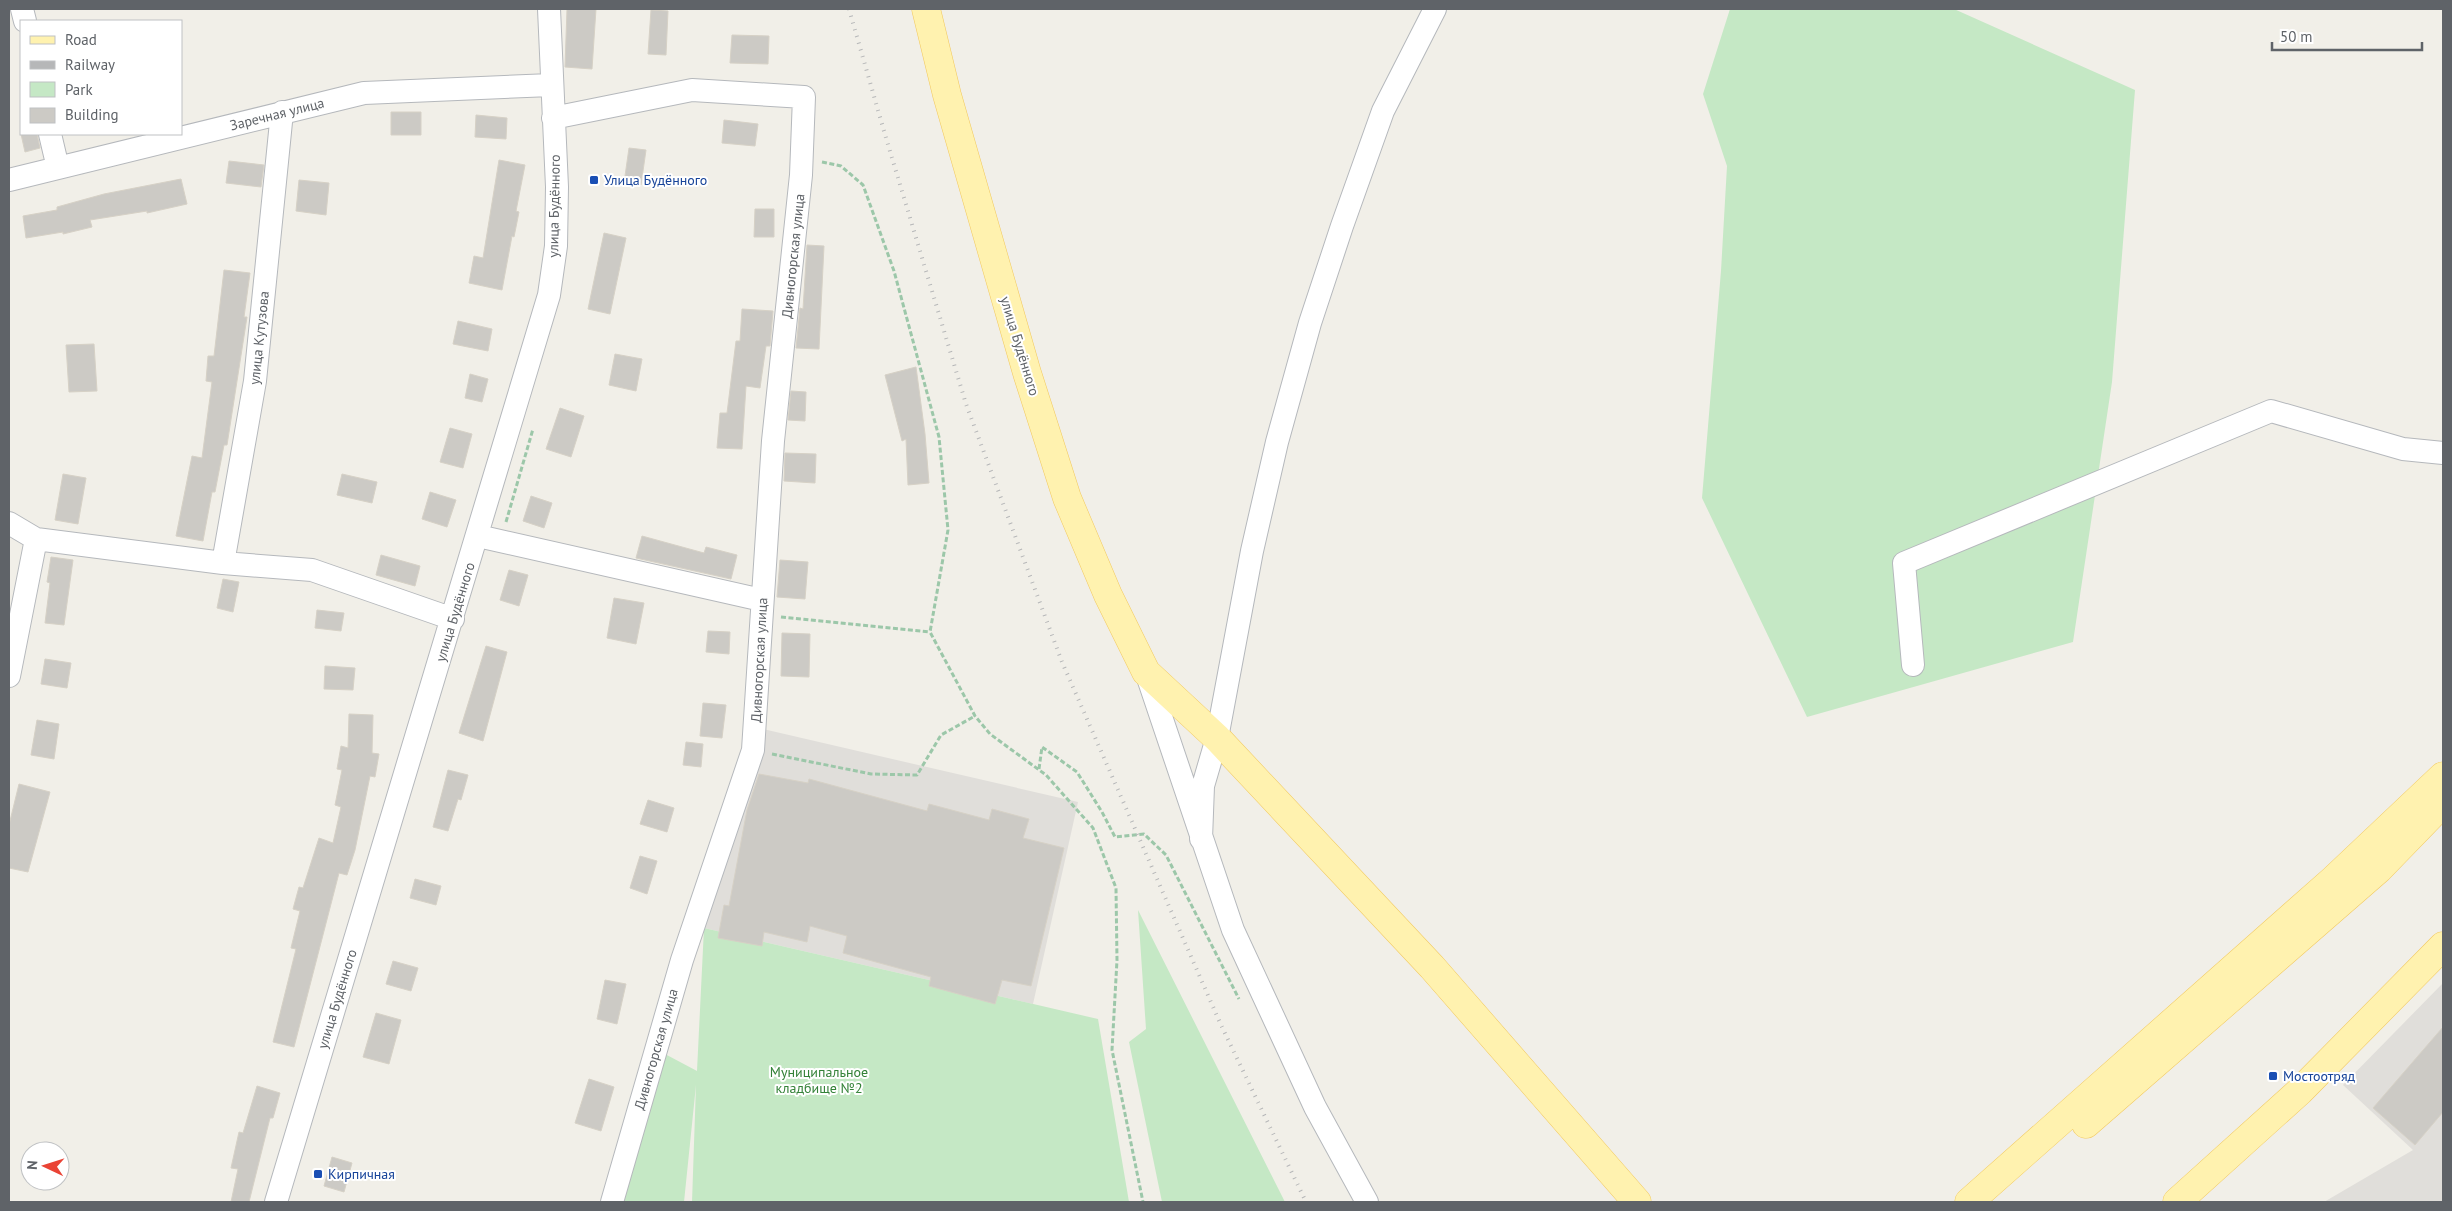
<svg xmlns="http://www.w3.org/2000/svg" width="2452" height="1211" font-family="'PT Sans',sans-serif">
<rect width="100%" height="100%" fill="#f1efe8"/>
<!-- industrial -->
<path fill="#e0deda" d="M754 727 1078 802 1033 1004 704 928Z
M2443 983V1202H2324L2413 1150 2343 1085Z"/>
<!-- green -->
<path fill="#c5e8c5" d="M1730 9H1954L2135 90 2112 382 2073 642 1807 717 1702 498 1721 271 1727 166 1703 94Z
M1138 910 1285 1202H1162L1129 1042 1146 1029Z
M704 928 1098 1019 1129 1202H692L696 1085 684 1202H618L665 1054 697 1071Z"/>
<!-- building -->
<path fill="#cccac5" stroke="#d6d1c6" d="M567 9H596L592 69 565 67Z
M651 10 668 11 666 55 648 54Z
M732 35 769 36 768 64 730 63Z
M391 112H421V135H391Z
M476 115 507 118 506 139 475 137Z
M724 120 758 124 755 146 722 143Z
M21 134H37L40 148 25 152Z
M629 148 646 150 641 185 624 183Z
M499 160 525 165 516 211 519 212 514 237 512 236 502 290 469 283 474 256 483 258Z
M229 161 264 165 261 187 226 183Z
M181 179 187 204 147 213V211L90 220 92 227 63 234V232L26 238 23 216 57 210V207L104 194Z
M299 180 329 183 326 215 296 211Z
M755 209H774V237H754Z
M604 233 626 238 610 314 588 309Z
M807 245 824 246 819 349 796 348 800 308 803 309Z
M224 270 250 273 244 317H247L227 445H224L215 492H212L203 541 176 536 192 456 202 458 212 382 206 381 208 356H214Z
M742 309 773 311 770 346H766L760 388 746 386 742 449 717 448 720 413H727L736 341H740Z
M458 321 492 329 488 351 453 344Z
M94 344 97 391 69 392 66 345Z
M615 354 642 359 636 391 609 385Z
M916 367 925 434 929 483 908 485 906 439 902 441 885 375Z
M470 374 488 379 482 402 465 398Z
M791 391 806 392 805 421 788 420Z
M560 408 584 416 571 457 546 449Z
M450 428 472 434 463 468 440 462Z
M785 453 816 454 815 483 784 481Z
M63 474 86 478 78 524 55 520Z
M342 474 377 482 372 503 337 495Z
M430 492 456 500 447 527 422 519Z
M531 496 552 503 544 528 523 521Z
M642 536 704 553 706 547 737 555 731 579 636 558Z
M381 555 420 566 415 586 376 575Z
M51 557 73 560 64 625 45 623 50 583 47 582Z
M780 560 808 562 805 599 777 597Z
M509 570 528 575 519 606 500 600Z
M223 579 239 582 233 612 217 608Z
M614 598 644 603 636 644 607 638Z
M317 610 344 613 341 631 315 628Z
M708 631 730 632 729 654 706 652Z
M782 633 810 634 809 677 781 676Z
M486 646 507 652 483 741 459 733Z
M45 659 71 663 67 688 41 684Z
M325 666 355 668 353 690 324 689Z
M703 703 726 705 722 738 700 736Z
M349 714 373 715 372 753 379 754 375 777 370 776 355 850 347 875 339 873 294 1047 273 1042 296 949 291 948 300 911 293 909 299 887 303 888 319 838 333 843 341 807 335 805 342 770 337 769 341 746 348 748Z
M37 720 59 724 54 759 31 755Z
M686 742 703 744 701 767 683 765Z
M448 770 468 775 461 800 458 799 448 831 433 827Z
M759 774 808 783 809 779 927 811 929 804 989 820 992 809 1029 819 1023 838 1064 848 1031 986 1002 980 995 1004 929 986 931 977 843 953 847 936 810 926 807 942 764 932 762 946 718 938 724 905 729 906 747 810Z
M19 784 50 792 28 872 9 868V825Z
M648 800 674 808 667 832 640 824Z
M640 856 657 861 647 894 630 888Z
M415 879 441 886 436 905 410 898Z
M393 961 418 968 411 991 386 984Z
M605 980 626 984 617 1024 597 1019Z
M376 1013 401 1020 389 1064 363 1057Z
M2443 1027V1112L2415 1145 2373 1108Z
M589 1079 614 1087 601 1131 575 1123Z
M257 1086 280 1093 273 1118H270L249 1202H231L238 1169 231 1168 239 1132 243 1133Z
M332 1157 352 1163 344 1192 324 1186Z"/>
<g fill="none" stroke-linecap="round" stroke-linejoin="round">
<!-- minor casing -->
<g stroke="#b5b8bc" stroke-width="24">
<path id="minor" d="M22 9 25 21
M553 118 692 90 804 97 801 175 773 441 753 750 682 960 612 1202
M50 134 58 168
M9 180 364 93 551 85
M9 523 36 539 223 563 312 570 453 619
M478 536 762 600
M223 563 255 381 282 112
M1913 665 1904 563 2271 411 2403 449 2443 453
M1146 672 1233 930 1315 1107 1367 1202
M9 676 36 539
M1201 839 1203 786 1217 738 1252 551 1277 442 1310 323 1342 226 1383 111 1435 9
M276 1202 549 295 556 246 557 187 549 9"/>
</g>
<!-- major casing -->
<g stroke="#f2c960" stroke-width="29">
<path id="major" d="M926 9 947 95 1027 373 1067 498 1108 595 1146 672 1217 738 1432 967 1637 1202
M2086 1124 2379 869 2443 803
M1969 1202 2334 879 2443 776
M2177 1202 2300 1091 2443 946"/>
</g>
<!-- path -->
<path stroke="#9cc7a9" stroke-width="3" stroke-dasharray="5 2.5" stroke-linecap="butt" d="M822 162 841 166 863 185 894 271 939 437 948 530 930 632 975 716 990 734 1046 775 1093 828 1116 888 1117 960 1112 1050 1143 1202
M506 522 533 429
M781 617 930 632
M772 754 871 774 917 775 941 735 975 716
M1039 769 1042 747 1077 772 1102 812 1115 837 1144 834 1166 855 1239 999"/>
<!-- minor -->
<use href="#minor" stroke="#fff" stroke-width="22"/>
<!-- major -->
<use href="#major" stroke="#fff2af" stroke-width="28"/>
<!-- rail -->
<path stroke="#b6b7b8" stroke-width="4" stroke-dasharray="1 6" stroke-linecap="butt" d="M849 9 886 138 966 404 1062 662 1221 1025 1306 1202"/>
</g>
<!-- markers -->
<g fill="#1a4fb4" stroke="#fff" stroke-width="2">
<rect x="589" y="175" width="10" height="10" rx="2.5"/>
<rect x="2268" y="1071" width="10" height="10" rx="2.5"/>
<rect x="313" y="1169" width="10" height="10" rx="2.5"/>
</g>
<g text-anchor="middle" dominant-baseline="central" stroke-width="4" stroke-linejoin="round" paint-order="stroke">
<!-- street labels -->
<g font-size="14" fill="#5f6368" stroke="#fff">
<text transform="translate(277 114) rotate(-14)">Заречная улица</text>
<text transform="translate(554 206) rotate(-89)">улица Будённого</text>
<text transform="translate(793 256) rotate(-84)">Дивногорская улица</text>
<text transform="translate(259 338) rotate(-84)">улица Кутузова</text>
<text transform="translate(1020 346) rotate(73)">улица Будённого</text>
<text transform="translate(455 612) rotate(-73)">улица Будённого</text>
<text transform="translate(759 660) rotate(-87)">Дивногорская улица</text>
<text transform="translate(337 999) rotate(-73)">улица Будённого</text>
<text transform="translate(656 1049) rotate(-74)">Дивногорская улица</text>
</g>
<!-- transit labels -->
<g font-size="14" fill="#164399" stroke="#fff" text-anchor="start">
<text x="604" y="180">Улица Будённого</text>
<text x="2283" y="1076">Мостоотряд</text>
<text x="328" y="1174">Кирпичная</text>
</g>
<!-- park labels -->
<g font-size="14" fill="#348238" stroke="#fff">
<text x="819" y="1072">Муниципальное<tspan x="819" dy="16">кладбище №2</tspan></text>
</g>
</g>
<!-- border -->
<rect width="2452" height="1211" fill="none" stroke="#5f6368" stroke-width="20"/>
<!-- legend -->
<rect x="20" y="20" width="162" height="115" fill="#ffffff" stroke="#bfc1c3"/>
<rect x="30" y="36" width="25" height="8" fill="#fff2af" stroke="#bfc1c3"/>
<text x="65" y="45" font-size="15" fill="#5f6368">Road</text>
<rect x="30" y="61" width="25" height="8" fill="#b6b7b8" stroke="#bfc1c3"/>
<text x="65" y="70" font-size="15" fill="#5f6368">Railway</text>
<rect x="30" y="82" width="25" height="15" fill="#c5e8c5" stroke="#bfc1c3"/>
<text x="65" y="95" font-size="15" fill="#5f6368">Park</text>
<rect x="30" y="108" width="25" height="15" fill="#cccac5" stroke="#bfc1c3"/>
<text x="65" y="120" font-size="15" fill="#5f6368">Building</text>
<!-- north arrow -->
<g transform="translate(45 1166) rotate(274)"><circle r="24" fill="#ffffff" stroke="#bfc1c3"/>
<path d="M0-4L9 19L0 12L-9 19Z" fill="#ea4335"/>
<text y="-8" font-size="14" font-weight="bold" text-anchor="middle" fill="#5f6368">N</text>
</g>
<!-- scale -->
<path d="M2272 42v8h150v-8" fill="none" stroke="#5f6368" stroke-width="2.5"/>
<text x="2280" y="42" font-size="15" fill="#5f6368" stroke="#ffffff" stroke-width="4" paint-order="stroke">50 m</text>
</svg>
